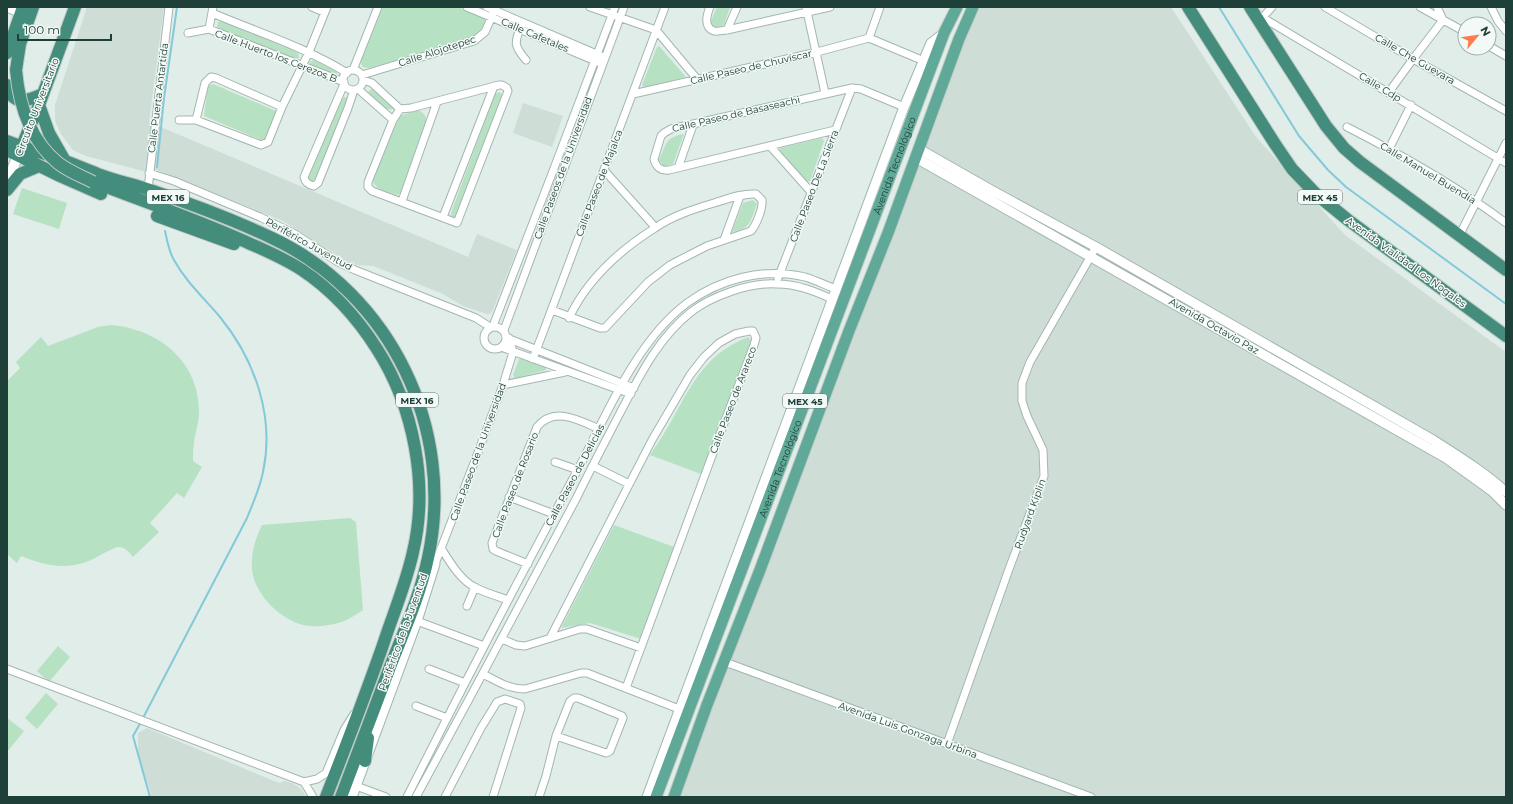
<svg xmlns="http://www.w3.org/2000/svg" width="1513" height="804" font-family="Montserrat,sans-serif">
<rect width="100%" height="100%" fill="#e1ede8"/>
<!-- built -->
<path fill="#cfddd7" d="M87 7H164L149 122 468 257 477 234 517 250 492 312 490 314H487L463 306 441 293 373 266 357 265 345 260 283 221 157 170 143 171 86 156 73 150 61 134 55 121V105Z
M979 7H1171L1256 137 1345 235 1506 352V797H676L973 15Z
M523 103 563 116 552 147 513 133Z
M147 728 269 779 280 783 284 781 292 783 300 788 307 797H152L138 754V733Z"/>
<!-- green -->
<path fill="#b7e1c3" d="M383 7H458L482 17 485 19C485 26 479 34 474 38L369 68 363 67 361 64 362 59Z
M717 7H730L724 25 715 28 710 23Z
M222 21 298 53 299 57 297 61 220 29 217 26 218 22Z
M659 46 686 77 645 88 642 85 657 47Z
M314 60 337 71V75L336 76 311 67 309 64 311 61Z
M213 84 276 111 278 114 267 139 264 141 204 116 208 86Z
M371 89 375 90 392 103 394 109C384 112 376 101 369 95L368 92Z
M499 92 502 94V98L459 216 455 219 451 217V213L495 94Z
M345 97 348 98V101L314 183 311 184 307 178 341 99Z
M419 110 424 114 427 120 401 193 397 195C388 192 373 190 373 179L399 118 402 115Z
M684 134 673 164 664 166 659 160C666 145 665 137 684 134Z
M822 138 824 141 810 181 806 182 780 151V148Z
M22 188 67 203 59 229 13 214Z
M753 200 757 204C750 221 752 228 732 232L743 203Z
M111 325C159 329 200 362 199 413 199 423 195 433 194 443 193 449 193 455 193 461L202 467 184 498 177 493 150 523 159 532 133 557C129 552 125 547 118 547 112 548 99 556 93 559 68 571 46 566 21 556L17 563 7 554V381L20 368 16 362 41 337 48 346 98 327Z
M748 337 751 340 750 345 701 474 650 455C658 443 666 431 673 418 693 382 706 354 748 337Z
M519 359H522L546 367V370L515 378 513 375Z
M350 518 356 522 363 610C357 614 349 619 342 622 332 625 319 627 309 626 283 623 254 595 252 569 251 552 255 540 262 525Z
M614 525 674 547 641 639 590 623 561 628Z
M58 646 70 657 49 682 37 671Z
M46 693 58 704 37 729 25 718Z
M7 718 24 731 7 752Z"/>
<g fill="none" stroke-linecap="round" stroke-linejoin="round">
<!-- stream -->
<path stroke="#82c9d9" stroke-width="2" d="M1219 7 1299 136 1328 170 1346 187 1506 304
M157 167 164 98 177 7
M143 718 247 518C253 503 260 488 263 472 275 417 255 360 220 317 204 298 186 282 174 260 169 252 167 240 165 231
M141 722 133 736 150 797"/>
<!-- minor casing -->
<g stroke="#a3b6b0" stroke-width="9">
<path id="minor" d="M312 7 324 12
M467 7 598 62
M487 7 601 56
M590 7 656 30 697 79
M710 7C707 14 703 27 714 31 717 32 723 30 727 30L830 7
M806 7 825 93
M1325 7 1413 59 1506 111
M1420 7 1465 32
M1491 7 1498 21 1506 31
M7 8 21 14
M212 13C257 32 305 47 347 73
M1255 13 1506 163
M1263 17 1272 7
M521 26C514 43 514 46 526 60
M209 29 213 7
M727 30 737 7
M188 33 209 29 344 82
M869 38 924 61
M869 38 880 7
M1489 46 1506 56
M353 70 378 7
M343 80a10 10 0 1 1 20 0a10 10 0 1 1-20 0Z
M362 75 474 41 485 32 496 7
M363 80 372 83 400 109 411 108 499 85H502L507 88 508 91 457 223 372 191 368 187V182L393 120 400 109
M344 84 304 177C305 183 309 185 314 186L318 183 348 108 354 90
M358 89 393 120
M1389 92 1413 59 1443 20 1437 7
M633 94 817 52 869 38
M282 107 216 78 211 77 205 83 196 120 261 145 268 142 282 107 309 52 327 7
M179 120H196
M1347 127C1402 155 1457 186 1506 223
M835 130 669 170C660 171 656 167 654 159L661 136 664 133 671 129 852 88 861 89 904 107
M770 146 811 192
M1389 149 1411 105
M678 168 693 125
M604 170 655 227
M149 173 174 181 260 217 295 234 338 262 355 270 476 318 490 327
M148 189 169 7
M402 201 437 102
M443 217 494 86
M1459 236 1506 143
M724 240 740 196
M778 278 852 88
M552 310 600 328H605L648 282 670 265 707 246 751 231C756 225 763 209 762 200L756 194C742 193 727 199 714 203 694 209 672 216 655 228 620 250 587 280 569 318
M493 326 553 171 615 7
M484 338a11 11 0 1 1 22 0a11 11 0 1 1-22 0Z
M504 330 624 7
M507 338 634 388
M501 347 631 394
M533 359 665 7
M503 385 565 372
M555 462 578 470
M593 466 629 484
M509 497 554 514
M441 548C450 562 460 580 476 588 486 593 497 596 508 600
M435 564 479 450 503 385 513 352 509 338
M528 564 496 551 493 549 492 543 537 427C554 406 579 420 599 429
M467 606 475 587
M417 621 484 646
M550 638 652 440 690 375 704 357 719 343 735 334 749 331H753L756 338 754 345 726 418 626 688
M502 639 516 645 525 646 580 629H587L641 648
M725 662 1091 797
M7 669 304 782 317 779 326 773 344 730 354 714
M429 669 465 683
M483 674C497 681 508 689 525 689L581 673H587L679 709
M416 706 447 718
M947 744 1009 569 1044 476 1043 450 1027 416 1022 401V383L1030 362 1096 247
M304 782 313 797
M356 786 386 797
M407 797C462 688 518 580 576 473 606 417 635 342 687 303 720 279 764 267 805 277 815 280 825 285 836 289
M416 797C470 698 523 599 576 499 590 470 605 442 620 413 639 377 658 338 691 312 712 296 750 282 777 284 797 284 814 291 832 299
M445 797 481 728 497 702 505 699 520 704 521 708 493 797
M539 797 546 776 556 736 570 701 574 698H578L622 716 623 718 610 751 606 753 556 736"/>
</g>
<!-- tertiary casing -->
<g stroke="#a3b6b0" stroke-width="11">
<path id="tertiary" d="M919 149 991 190 1096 247 1433 440C1458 456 1484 472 1506 492
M916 158 1446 458 1492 491 1506 505
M352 797 417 621 435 564
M647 797 904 107 931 43 944 33"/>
</g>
<!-- secondary casing -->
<g stroke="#9ebab1" stroke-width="12">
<path id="secondary" d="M7 183 18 155"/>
</g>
<!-- primary casing -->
<g stroke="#c0cac7" stroke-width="13">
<g id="primary">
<path id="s1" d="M656 797 944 33 957 7"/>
<path d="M674 797 707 705 760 570 849 331 888 233 959 39 973 7"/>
</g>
</g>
<!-- trunk casing -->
<g stroke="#c0cac7" stroke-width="14">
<path id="trunk" d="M1188 7 1275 144 1292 169 1316 194 1348 220 1506 336
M1250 7 1326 126 1344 148 1360 162 1506 270
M7 53 23 7
M16 70 20 44 33 7
M7 85C13 107 27 101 43 94
M39 105 49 133 65 161
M7 141C22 147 35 151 51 156 67 161 82 168 98 174 114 180 131 184 147 189 189 203 232 219 272 238 391 294 456 429 428 558 420 596 404 631 390 667 374 710 357 754 341 797
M7 150 60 176 101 194
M19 153 39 105 75 7
M93 182C143 201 195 219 244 241 264 250 284 258 302 270 332 290 358 319 377 349 414 407 429 485 413 552 406 584 393 614 383 645 365 696 346 746 326 797
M7 190 20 174 39 166
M157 216 234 244
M365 761 368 738"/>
</g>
<!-- minor -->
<use href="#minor" stroke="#fff" stroke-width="7"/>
<!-- tertiary -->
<use href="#tertiary" stroke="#fff" stroke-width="9"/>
<!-- secondary -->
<use href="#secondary" stroke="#fff" stroke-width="10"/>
<!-- primary -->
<use href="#primary" stroke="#60a897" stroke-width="11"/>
<!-- trunk -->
<use href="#trunk" stroke="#448c7c" stroke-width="12"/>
<!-- trunk-bridge casing -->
<g stroke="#c0cac7" stroke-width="14" stroke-linecap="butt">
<path id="trunk-bridge" d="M16 70C19 105 30 140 58 163 68 171 81 176 93 182"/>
</g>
<!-- trunk-bridge -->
<use href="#trunk-bridge" stroke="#448c7c" stroke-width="12"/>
</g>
<g text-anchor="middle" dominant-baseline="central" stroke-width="3" stroke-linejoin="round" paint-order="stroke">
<!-- shield labels -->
<g fill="#f2f9f6" stroke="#5e7871" stroke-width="1">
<rect x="147" y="190" width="42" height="14" rx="3"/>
<rect x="1298" y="190" width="44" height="14" rx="3"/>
<rect x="396" y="393" width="42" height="14" rx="3"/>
<rect x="783" y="394" width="44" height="14" rx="3"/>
</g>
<g font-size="9" font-weight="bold" fill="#1f4038">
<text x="168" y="197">MEX 16</text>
<text x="1320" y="197">MEX 45</text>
<text x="417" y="400">MEX 16</text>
<text x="805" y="401">MEX 45</text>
</g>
<!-- street labels -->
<g font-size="10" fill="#1f4038" stroke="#f2f9f6">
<text transform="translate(535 35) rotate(23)">Calle Cafetales</text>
<text transform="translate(437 51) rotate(-18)">Calle Alojotepec</text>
<text transform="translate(276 56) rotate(21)">Calle Huerto los Cerezos B</text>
<text transform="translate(1415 59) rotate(30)">Calle Che Guevara</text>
<text transform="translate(751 67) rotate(-13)">Calle Paseo de Chuvíscar</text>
<text transform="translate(1380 87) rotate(31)">Calle Cdp</text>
<text transform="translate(158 98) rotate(-83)">Calle Puerta Antartida</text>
<text transform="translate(37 107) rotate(-69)">Circuito Universitario</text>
<text transform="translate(736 114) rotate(-13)">Calle Paseo de Basaseachi</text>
<text stroke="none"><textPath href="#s1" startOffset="675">Avenida Tecnológico</textPath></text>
<text transform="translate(563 168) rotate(-70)">Calle Paseos de la Universidad</text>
<text transform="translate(1428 173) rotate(31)">Calle Manuel Buendía</text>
<text transform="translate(599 183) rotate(-69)">Calle Paseo de Majalca</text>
<text transform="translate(814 186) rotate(-69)">Calle Paseo De La Sierra</text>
<text transform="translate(309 244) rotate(29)">Periférico Juventud</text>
<text transform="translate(1406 262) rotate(36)">Avenida Vialidad Los Nogales</text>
<text transform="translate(1214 326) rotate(30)">Avenida Octavio Paz</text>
<text transform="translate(733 400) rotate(-69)">Calle Paseo de Arareco</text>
<text transform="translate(478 452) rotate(-70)">Calle Paseo de la Universidad</text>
<text stroke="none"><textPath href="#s1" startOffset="351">Avenida Tecnológico</textPath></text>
<text transform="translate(575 475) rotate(-62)">Calle Paseo de Delicias</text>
<text transform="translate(515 485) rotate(-69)">Calle Paseo de Rosario</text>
<text transform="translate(1030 514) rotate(-70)">Rudyard Kiplin</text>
<text transform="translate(403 632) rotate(-70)">Periférico de la Juventud</text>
<text transform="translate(908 730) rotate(20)">Avenida Luis Gonzaga Urbina</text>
</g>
</g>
<!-- border -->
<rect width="1513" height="804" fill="none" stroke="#1f4038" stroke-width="16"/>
<!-- north arrow -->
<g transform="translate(1477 36) rotate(61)"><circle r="19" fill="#f2f9f6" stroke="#9eafaa"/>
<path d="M0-3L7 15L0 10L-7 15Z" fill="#ff7c4d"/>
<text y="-6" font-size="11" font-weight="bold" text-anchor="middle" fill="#1f4038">N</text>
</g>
<!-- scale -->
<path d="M18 34v6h93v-6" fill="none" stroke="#1f4038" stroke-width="2"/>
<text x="24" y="34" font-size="12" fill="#1f4038" stroke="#f2f9f6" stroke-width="3" paint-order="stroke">100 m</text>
</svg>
